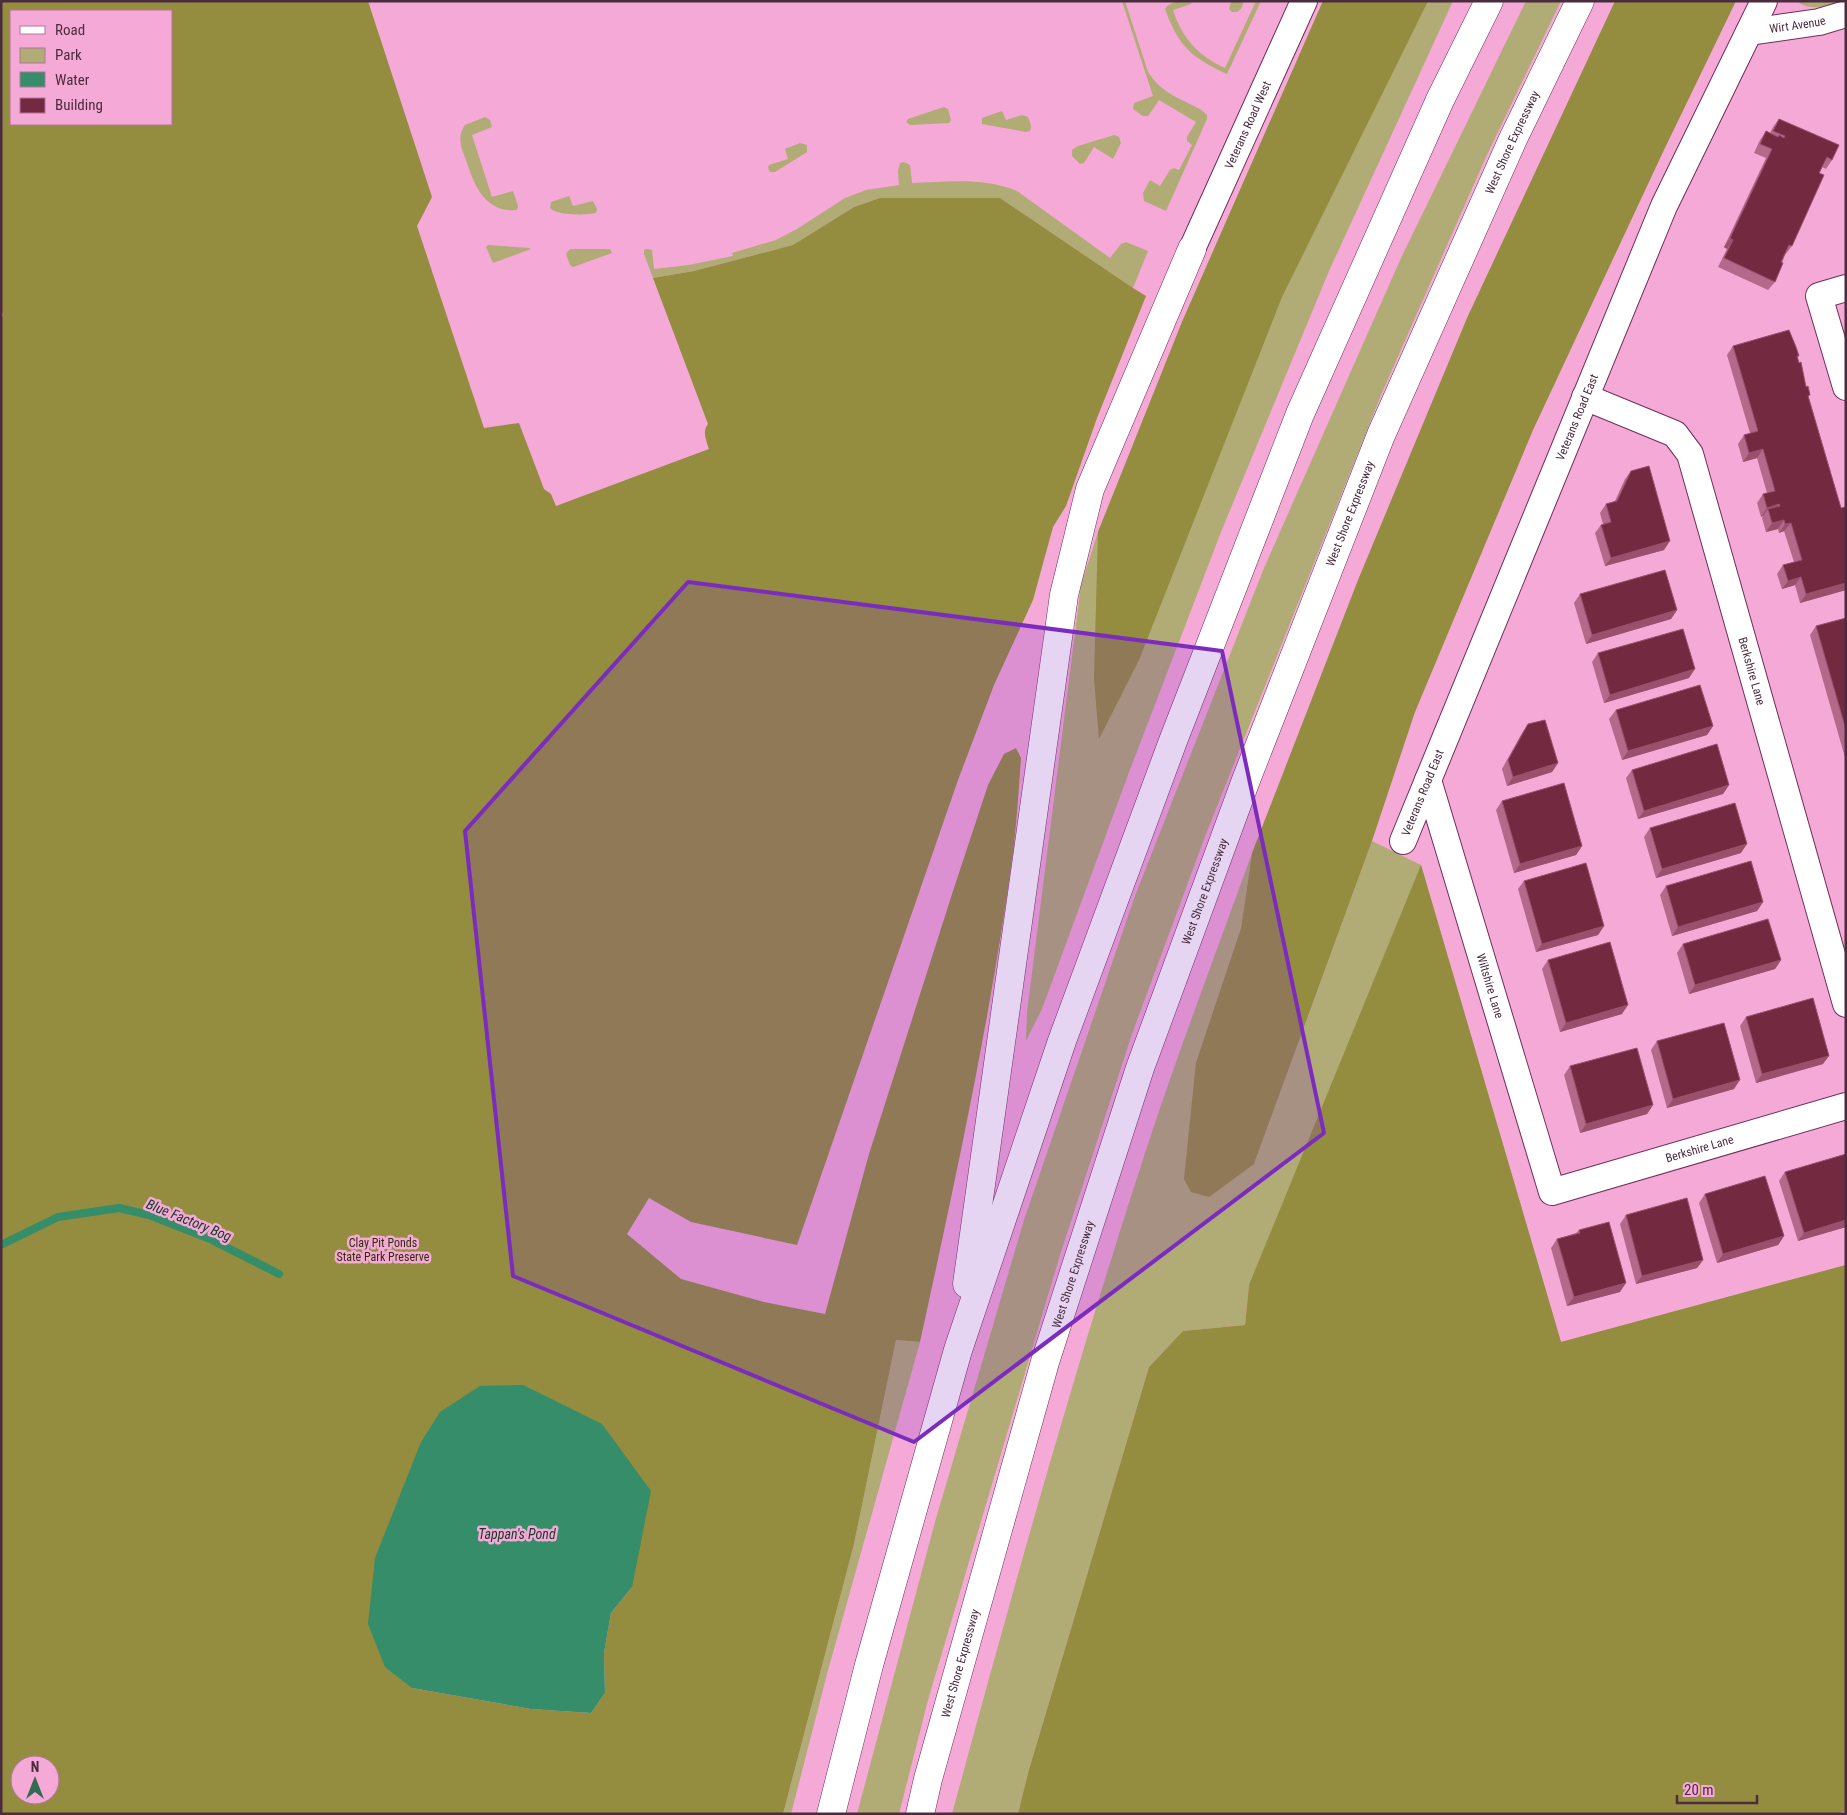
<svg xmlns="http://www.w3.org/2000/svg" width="1847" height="1815" font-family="'Roboto Condensed',sans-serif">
<rect width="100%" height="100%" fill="#f5a9d6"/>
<!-- green -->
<path fill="#b1ab75" d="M1122 1H1125L1148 72C1157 87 1171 95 1186 102 1193 106 1202 109 1207 115V119L1166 211 1144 201 1143 193 1150 180 1160 186 1170 170 1174 168 1179 170 1192 145 1187 141V137L1196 122 1159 100 1148 116H1143L1133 109 1134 103 1153 96Z
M1178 1H1192L1191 4 1173 10C1182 38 1198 56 1225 68L1255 3 1253 1H1261L1227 74C1191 57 1179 47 1165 9L1168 5Z
M1244 1 1241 9 1237 12H1232L1229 9 1231 2Z
M1323 1H1453L1329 271 1221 532 1128 775 1042 1009 1026 1041 1027 1012 1081 585 1098 532 1182 322Z
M1526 1H1561L1486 157 1381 395 1206 834 1132 1034 1060 1255 928 1700 899 1814H857L935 1522 1024 1220 1135 896 1264 568 1401 258Z
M1797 1H1842C1827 6 1810 12 1797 1Z
M944 107 948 109 951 120 949 123 910 125 906 122 908 119Z
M1002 111 1006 120 1022 115 1028 117 1031 126 1030 131 1026 132 982 124V118Z
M485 117 490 120 492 127 472 135 492 197 513 191 518 206 517 210C486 213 475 187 467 163 462 149 456 138 465 125Z
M1114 135 1119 137 1121 143 1113 159 1094 147 1084 163 1080 164 1072 156V150L1078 146Z
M800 143 807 145V152L775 172H770L768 168 769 165 788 159 785 149Z
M904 162 910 165 912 183C946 182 984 177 1017 191L1110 258 1121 244 1126 242 1148 251 1133 288 1000 198H880L854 207 793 245 694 271 653 278 644 254V250L647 249 652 250 654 269 689 265 733 256 732 253 776 240 797 229 845 198 866 190 899 185 898 170 900 163Z
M569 196 573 206 593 201 597 209 596 213C586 215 557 216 550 208L551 202Z
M488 245 529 248 531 249 493 263 486 247Z
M571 249H610L612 253 573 267 570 265 566 254 568 251Z
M1372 841 1421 865 1561 1342 1846 1265V1811L1835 1814 1272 1259 1249 1285 1245 1325 1183 1331 1149 1367 1028 1773 1018 1814H952C1012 1592 1074 1371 1145 1153 1178 1052 1216 953 1252 853L1241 928 1196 1062 1254 1164Z
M896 1340 920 1342 827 1674 791 1814H783L854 1544Z"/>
<!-- forest -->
<path fill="#948c3e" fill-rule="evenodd" d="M1 1H368L432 197 417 226 484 428 519 423 544 489 551 494 556 506 709 449C706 439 702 432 708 424L653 278 694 271 793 245 854 207 880 198H1000L1133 288 1146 296 1097 418 1066 506 1053 527 1033 600 994 685 958 780 797 1245 691 1222 649 1198 627 1234 681 1279 764 1302 825 1314 869 1154 953 891 988 785 1004 754 1016 748 1021 758C1019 787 1017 816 1014 845 992 1012 956 1177 920 1342L896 1340 854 1544 783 1814H1V318L3 316 1 310ZM11 11H171V124H11ZM632 1587 611 1613 604 1653 605 1693 591 1713 531 1709 412 1688ZM20 1765H50V1795H20Z
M1323 1H1428L1282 297 1139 660 1099 739 1094 679 1098 532 1182 322Z
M1736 1 1663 152 1533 430 1415 712 1372 841 1254 1164 1209 1197 1191 1192 1184 1179 1196 1062 1241 928 1252 853 1358 580 1467 318 1615 1Z
M1421 865 1561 1342 1846 1265V1811L1835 1814H1018L1028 1773 1149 1367 1183 1331 1245 1325 1249 1285Z"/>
<!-- water -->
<path fill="#358d69" d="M523 1385 602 1424 651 1491 632 1587 611 1613 604 1653 605 1693 591 1713 531 1709 412 1688 385 1667 368 1624 375 1558 421 1442 440 1412 480 1386Z"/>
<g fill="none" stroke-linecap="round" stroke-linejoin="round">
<!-- stream -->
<path stroke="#358d69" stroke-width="8" d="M1 1245 58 1217 119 1208 149 1215 210 1239 279 1274"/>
<!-- minor casing -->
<g stroke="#6f2e58" stroke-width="28">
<g id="minor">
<path id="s1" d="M1749 32 1819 22 1846 14"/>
<path id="s2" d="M1192 249 1304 1"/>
<path d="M1846 288 1819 296 1846 387"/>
<path id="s3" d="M1585 397 1675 434 1690 454 1846 1004"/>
<path id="s4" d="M1428 780 1552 1192 1846 1106"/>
<path id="s5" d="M1403 841 1664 206 1764 1"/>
</g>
</g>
<!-- highway casing -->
<g stroke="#6f2e58" stroke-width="29">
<g id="highway">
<path d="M967 1284 1064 595 1090 489 1192 249"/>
<path d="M831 1814 869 1665 958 1350 1062 1041 1173 741 1300 414 1440 100 1489 1"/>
<path id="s6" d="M920 1814 928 1779 1045 1362 1140 1068 1246 780 1381 435 1513 139 1580 1"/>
</g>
</g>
<!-- minor -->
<use href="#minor" stroke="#fff" stroke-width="26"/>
<!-- highway -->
<use href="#highway" stroke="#fff" stroke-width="28"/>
</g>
<!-- wall -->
<path fill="#b4698b" d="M1779 119 1832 160 1826 169 1822 167 1792 246 1785 255 1775 282 1768 290 1718 267 1727 249 1724 247 1766 158 1754 153 1760 140 1766 131 1770 133 1773 127Z
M1733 346 1799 356 1797 357 1841 508 1846 510V590L1800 603 1795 585 1782 589 1777 574 1783 565 1794 562 1784 531 1779 533 1778 529 1766 532 1762 518 1763 516 1761 517 1757 503 1763 494 1767 493 1757 458 1743 462 1738 444 1744 435 1750 433 1727 355Z
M1631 471 1664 550 1605 566 1595 533 1601 525 1603 524 1600 513 1606 504 1615 501 1625 479Z
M1580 594 1677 610 1671 619 1586 644 1574 603Z
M1846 618V761L1810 635 1816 626Z
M1598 653 1689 678 1604 703 1592 662Z
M1616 710 1713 726 1707 735 1622 760 1609 719Z
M1528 724 1558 763 1552 772 1507 786 1502 769 1522 733Z
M1632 770 1729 785 1723 794 1638 819 1626 778Z
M1502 801 1582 846 1576 855 1514 873 1496 810Z
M1650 828 1741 853 1656 878 1644 837Z
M1524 881 1604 926 1598 935 1536 952 1518 889Z
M1666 886 1763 902 1757 911 1672 936 1660 895Z
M1683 944 1781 960 1775 969 1689 994 1677 953Z
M1548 960 1622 1014 1560 1032 1542 969Z
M1746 1017 1823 1064 1756 1083 1740 1026Z
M1657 1041 1734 1089 1667 1108 1651 1050Z
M1570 1066 1653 1105 1647 1114 1580 1133 1564 1075Z
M1785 1172 1846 1227 1798 1241 1779 1181Z
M1705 1194 1784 1236 1778 1245 1717 1263 1699 1203Z
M1626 1215 1703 1260 1697 1268 1636 1284 1620 1224Z
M1579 1230 1620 1292 1567 1306 1551 1248 1557 1239 1576 1233Z"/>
<!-- shaded-wall -->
<path fill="#9a4f6d" d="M1730 238 1733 240 1727 249 1724 247Z
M1763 449 1757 458 1743 462 1749 453Z
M1779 504 1773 513 1768 509 1763 516 1761 517 1767 508Z
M1784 520 1778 529 1766 532 1772 523Z
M1791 523 1784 531 1779 533 1785 524Z
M1670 541 1664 550 1605 566 1611 558Z
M1801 577 1795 585 1782 589 1788 581Z
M1846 583V590L1800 603 1806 594Z
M1677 610 1671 619 1586 644 1592 635Z
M1695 669 1689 678 1604 703 1610 695Z
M1713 726 1707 735 1622 760 1628 751Z
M1558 763 1552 772 1507 786 1513 777Z
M1729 785 1723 794 1638 819 1644 811Z
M1747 844 1741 853 1656 878 1662 869Z
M1582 846 1576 855 1514 873 1520 864Z
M1763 902 1757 911 1672 936 1678 927Z
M1604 926 1598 935 1536 952 1542 944Z
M1781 960 1775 969 1689 994 1695 985Z
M1628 1005 1622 1014 1560 1032 1566 1023Z
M1829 1056 1823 1064 1756 1083 1762 1074Z
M1740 1080 1734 1089 1667 1108 1673 1099Z
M1653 1105 1647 1114 1580 1133 1586 1124Z
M1846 1220V1227L1798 1241 1804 1233Z
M1784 1236 1778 1245 1717 1263 1723 1254Z
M1703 1260 1697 1268 1636 1284 1642 1276Z
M1626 1283 1620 1292 1567 1306 1574 1297Z"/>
<!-- building -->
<path fill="#732940" stroke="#9a4f6d" d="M1779 119 1839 145 1832 160 1827 157 1819 173 1824 175 1792 246 1789 245 1781 262 1783 263 1775 282 1724 258 1733 240 1730 238 1772 149 1760 144 1766 131 1778 137 1779 135 1784 138 1785 136 1773 131Z
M1789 330 1796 347 1799 356H1797L1799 363 1801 362 1806 387 1808 386 1810 395 1808 396 1841 508 1845 507 1846 510V583L1806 594 1801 577 1788 581 1783 565 1802 560 1791 523 1785 524 1784 520 1772 523 1768 509 1780 506 1779 504 1767 508 1763 494 1775 491 1763 449 1749 453 1744 435 1758 431 1733 346Z
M1649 466 1670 541 1611 558 1601 525 1611 522 1606 504 1617 501 1631 471Z
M1665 570 1677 610 1592 635 1580 594Z
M1846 618V730L1816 626Z
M1683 629 1695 669 1610 695 1598 653Z
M1700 685 1713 726 1628 751 1616 710Z
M1545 720 1558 763 1513 777 1508 760 1528 724Z
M1717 744 1729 785 1644 811 1632 770Z
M1564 783 1582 846 1520 864 1502 801Z
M1735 803 1747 844 1662 869 1650 828Z
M1751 861 1763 902 1678 927 1666 886Z
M1586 863 1604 926 1542 944 1524 881Z
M1768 919 1781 960 1695 985 1683 944Z
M1610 942 1628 1005 1566 1023 1548 960Z
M1813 998 1829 1056 1762 1074 1746 1017Z
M1724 1023 1740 1080 1673 1099 1657 1041Z
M1637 1048 1653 1105 1586 1124 1570 1066Z
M1846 1154V1220L1804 1233 1785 1172Z
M1765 1176 1784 1236 1723 1254 1705 1194Z
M1687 1198 1703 1260 1642 1276 1626 1215Z
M1609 1222 1626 1283 1574 1297 1557 1239 1580 1233 1579 1230Z"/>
<!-- marked area -->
<path fill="#7b2cbf" fill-opacity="0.2" stroke="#7b2cbf" stroke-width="4" stroke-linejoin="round" d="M688 582 1222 651 1324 1133 914 1442 513 1276 465 831Z"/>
<g text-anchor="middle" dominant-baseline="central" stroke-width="5" stroke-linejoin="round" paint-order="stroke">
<!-- street labels -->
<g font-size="12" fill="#4a2c3e" stroke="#f5a9d6">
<text stroke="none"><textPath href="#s1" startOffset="49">Wirt Avenue</textPath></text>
<text stroke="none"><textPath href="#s2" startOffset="136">Veterans Road West</textPath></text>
<text stroke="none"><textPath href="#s6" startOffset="1776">West Shore Expressway</textPath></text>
<text stroke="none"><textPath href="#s5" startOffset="458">Veterans Road East</textPath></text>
<text stroke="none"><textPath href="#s6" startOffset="1371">West Shore Expressway</textPath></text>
<text stroke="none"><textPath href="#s3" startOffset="348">Berkshire Lane</textPath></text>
<text stroke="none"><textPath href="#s5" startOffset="52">Veterans Road East</textPath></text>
<text stroke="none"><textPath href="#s6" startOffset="966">West Shore Expressway</textPath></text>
<text stroke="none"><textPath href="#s4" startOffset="215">Wiltshire Lane</textPath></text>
<text stroke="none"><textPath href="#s4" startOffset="584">Berkshire Lane</textPath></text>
<text stroke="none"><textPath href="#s6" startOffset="561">West Shore Expressway</textPath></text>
<text stroke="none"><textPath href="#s6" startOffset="156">West Shore Expressway</textPath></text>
</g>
<!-- park labels -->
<g font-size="12" fill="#312e0b" stroke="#f5a9d6">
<text x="383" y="1243">Clay Pit Ponds<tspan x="383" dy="14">State Park Preserve</tspan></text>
</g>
<!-- water labels -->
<g font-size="14" font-style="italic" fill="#133929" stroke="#f5a9d6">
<text transform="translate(189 1220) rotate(22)">Blue Factory Bog</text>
<text x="517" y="1534">Tappan's Pond</text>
</g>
</g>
<!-- border -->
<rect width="1847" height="1815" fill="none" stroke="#4a2c3e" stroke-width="5"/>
<!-- legend -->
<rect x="10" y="10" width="162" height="115" fill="#f5a9d6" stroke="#b17799"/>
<rect x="20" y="26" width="25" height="8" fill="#ffffff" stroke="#b17799"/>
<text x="55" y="35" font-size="15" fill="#4a2c3e">Road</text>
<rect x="20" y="48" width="25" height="15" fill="#b1ab75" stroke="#b17799"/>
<text x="55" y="60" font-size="15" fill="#4a2c3e">Park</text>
<rect x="20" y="72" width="25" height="15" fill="#358d69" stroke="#b17799"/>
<text x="55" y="85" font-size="15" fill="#4a2c3e">Water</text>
<rect x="20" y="98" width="25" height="15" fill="#732940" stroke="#b17799"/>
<text x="55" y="110" font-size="15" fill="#4a2c3e">Building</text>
<!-- north arrow -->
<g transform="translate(35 1780)"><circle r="24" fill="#f5a9d6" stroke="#b17799"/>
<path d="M0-4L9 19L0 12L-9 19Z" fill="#326a52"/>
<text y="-8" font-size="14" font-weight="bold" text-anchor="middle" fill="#4a2c3e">N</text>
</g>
<!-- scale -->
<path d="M1677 1795v8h80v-8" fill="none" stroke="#4a2c3e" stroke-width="2.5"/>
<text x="1684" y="1795" font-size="15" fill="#4a2c3e" stroke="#f5a9d6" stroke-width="4" paint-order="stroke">20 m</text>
</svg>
